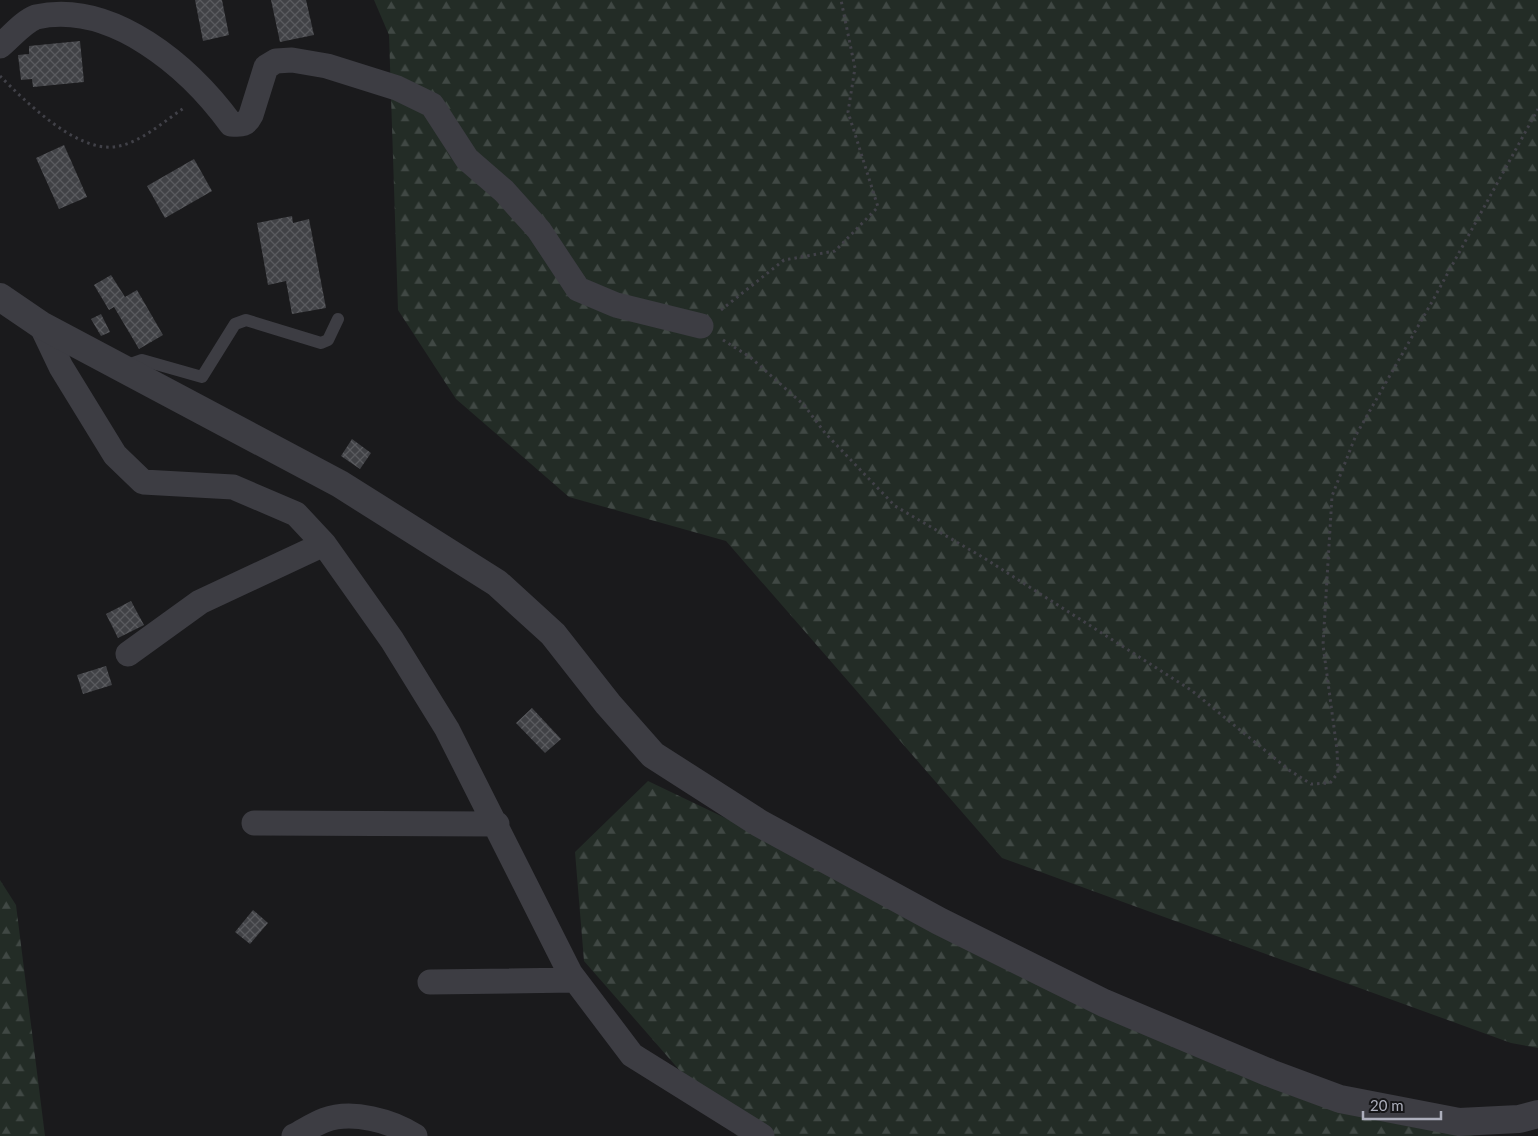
<svg xmlns="http://www.w3.org/2000/svg" width="1538" height="1136" font-family="Lato,sans-serif">
<defs>
<pattern id="forest-firs" width="22" height="20" patternUnits="userSpaceOnUse" patternTransform="scale(1.25)"><rect width="22" height="20" fill="#232c26"/><path d="M5 1l3.5 6h-7zM16 11l3.5 6h-7z" fill="#404844"/></pattern>
<pattern id="building-cross-hatch" width="8" height="8" patternUnits="userSpaceOnUse" patternTransform="scale(1.25)"><rect width="8" height="8" fill="#414246"/><path d="M0 0l8 8M0 8l8-8" fill="none" stroke="#5a5b5f"/></pattern>
</defs>
<rect width="100%" height="100%" fill="#1a1a1c"/>
<!-- forest -->
<path fill="url(#forest-firs)" d="M374 0H1538V1048L1511 1043 1002 858 726 541 569 497 456 399 398 310 389 35Z
M648 781 1249 1069 1474 1136H737L584 961 575 852Z
M0 880 16 905 45 1136H0Z"/>
<!-- building -->
<path fill="url(#building-cross-hatch)" d="M195 0H222L229 35 203 41Z
M271 0H306L314 35 280 42Z
M80 41 84 82 33 87 32 79 21 80 18 55 29 54V46Z
M64 145 87 197 59 209 36 158Z
M194 159 212 191 165 218 147 186Z
M292 216 293 223 309 219 326 308 292 314 286 281 268 285 257 223Z
M111 275 125 297 137 290 163 335 139 349 114 307 109 310 94 285Z
M101 314 110 332 101 336 91 319Z
M352 439 371 453 360 469 341 456Z
M131 601 144 625 118 638 106 614Z
M106 666 112 685 83 694 77 675Z
M532 708 561 739 545 753 516 723Z
M253 910 268 923 250 944 235 932Z"/>
<g fill="none" stroke-linecap="round" stroke-linejoin="round">
<!-- path -->
<path stroke="#414148" stroke-width="3" stroke-dasharray="2.5 4" stroke-linecap="butt" d="M0 76C25 101 75 151 114 147 139 144 163 122 184 108
M721 310 784 260 835 251 878 207 848 112 855 68 841 0
M723 340 750 357 804 405 825 433 895 506 984 558 1191 690 1289 770 1311 784 1330 783 1338 773 1337 750 1323 645 1332 496 1356 435 1433 300 1538 109"/>
<!-- service -->
<path stroke="#3d3d43" stroke-width="12" d="M122 367 142 360 202 377 235 324 246 320 321 343 328 340 338 319"/>
<!-- minor -->
<path stroke="#3d3d43" stroke-width="25" d="M0 46C11 37 23 22 36 17 113 0 190 68 231 124 242 125 246 125 251 115L266 67 276 61 292 60 327 66 397 88 432 105 467 159 504 191 539 230 578 289 616 305 701 326
M41 325 61 367 115 455 143 482 233 487 296 514 324 544 392 640 447 729 570 973 632 1055 762 1136
M128 654 200 602 324 544
M254 823 497 824
M430 982 575 980
M294 1136C304 1131 314 1124 325 1120 352 1110 392 1121 415 1136"/>
<!-- tertiary -->
<path stroke="#3d3d43" stroke-width="28" d="M0 297 41 325 340 484 497 583 553 634 608 704 653 755 759 823 939 921 1104 1003 1270 1073 1340 1099 1459 1122 1519 1119 1538 1114"/>
</g>
<!-- scale -->
<path d="M1363 1111v8h78v-8" fill="none" stroke="#acaebb" stroke-width="2.5"/>
<text x="1370" y="1111" font-size="15" fill="#acaebb" stroke="#151517" stroke-width="4" paint-order="stroke">20 m</text>
</svg>
